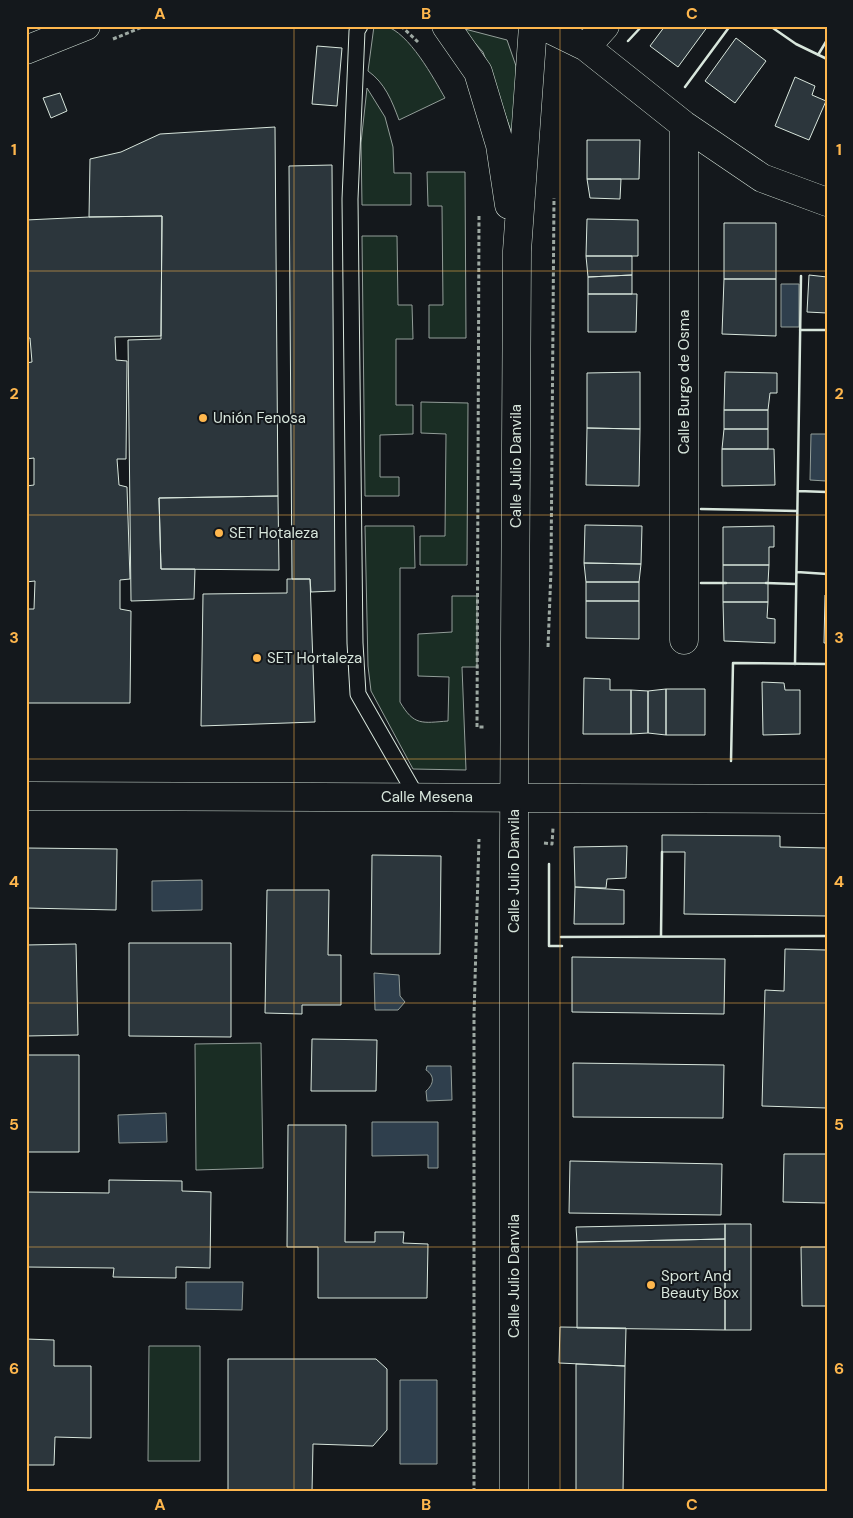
<svg xmlns="http://www.w3.org/2000/svg" width="853" height="1518" font-family="'DM Sans',sans-serif">
<rect width="100%" height="100%" fill="#14181c"/>
<!-- green -->
<path fill="#1a2d24" stroke="#939e99" d="M374 26C377 26 382 25 385 26 409 32 434 79 445 98L399 120C392 101 385 83 368 71Z
M461 28 507 40 516 66 517 148 483 52Z
M367 88 385 117 393 147 394 173H411V205H362L361 143Z
M427 172H465L466 338H429V305H443L442 206H428Z
M362 236H397L398 305H412L413 339H396V405H413V434L380 435V477H399V496H365Z
M421 402 468 403 467 565H420V536H445L446 434 421 433Z
M365 526H414L415 568H400V702C414 726 422 723 448 721L449 677 418 676V634L452 632V596H477V667H462L466 770 413 769 371 691 368 666Z
M261 1043 263 1168 196 1170 195 1044Z
M149 1346H200V1461H148Z"/>
<!-- water -->
<path fill="#2f3f4d" stroke="#939e99" d="M781 284H799V327H781Z
M811 434H827L826 481 810 480Z
M202 880V910L152 911V881Z
M374 973 399 975 400 996 405 1002 398 1010H375Z
M427 1066H451L452 1100 427 1101 426 1091C434 1084 435 1076 426 1070Z
M166 1113 167 1142 119 1143 118 1115Z
M372 1122H438V1168H428V1155L372 1156Z
M186 1282H243L242 1310 186 1309Z
M400 1380H437V1464H400Z"/>
<!-- building -->
<path fill="#2c363c" stroke="#d8e6dc" d="M665 26H708L678 67 650 46Z
M736 38 766 61 735 103 705 81Z
M317 46 342 48 337 106 312 104Z
M795 77 815 86 812 95 826 101 809 140 775 126Z
M60 93 67 111 51 118 43 98Z
M275 127 278 496 159 498 161 569H195L194 599 131 601 128 340 161 339 162 216 89 217 90 159 121 152 160 134Z
M587 140H640L639 179H587Z
M332 165 335 591 311 592 310 579H292L289 166Z
M587 179H621L620 199 590 198Z
M162 216 161 336 115 337 116 360 127 361 126 459H117L119 485 127 487 130 579 120 580V609L131 611 130 703H26V609H34L35 581 26 582V486L34 485V458L26 459V363L32 362 30 338H26V220L89 217Z
M587 219 638 220V256H586Z
M724 223H776V279H724Z
M586 256H632V275L588 277Z
M632 275V294H588V277Z
M809 275 827 277V313L807 312Z
M724 279H776V336L722 334Z
M588 294H637L636 332H588Z
M640 372V429L587 428V373Z
M725 372 777 373V393H770L768 410H724Z
M724 410H768V429H724Z
M587 428 640 429 639 486 586 485Z
M724 429H768V449H722Z
M722 449H774L775 485 722 486Z
M278 496 279 570 161 569 159 498Z
M585 525 642 526 641 564 584 563Z
M774 526V547H769V565H723V527Z
M584 563 641 564 639 582H586Z
M723 565H769L768 583H723Z
M287 579H310L315 722 201 726 203 594 287 593Z
M586 582H639V601H586Z
M723 583H768V602H723Z
M825 595H827V643H824Z
M586 601H639V639L586 638Z
M723 602H768L767 618 775 619V643L724 641Z
M584 678 610 679V690H631V734H583Z
M762 682 784 683 785 690H800V734L763 735Z
M666 689H705V735H666Z
M666 689V735L648 733V691Z
M631 690 648 691V733L631 734Z
M662 835 780 836V847L827 848V916L684 914 685 852H662Z
M627 846 626 878 607 879 606 888 575 887 574 847Z
M26 848 117 849 116 910 26 908Z
M372 855 441 856 440 954H371Z
M575 887 624 890V924H574Z
M267 890H329L328 955H341V1005H302V1014L265 1013Z
M129 943H231V1037L129 1036Z
M76 944 78 1035 26 1036V945Z
M785 949 827 950V1108L762 1106 765 990 784 991Z
M572 957 725 959 724 1014 572 1012Z
M312 1039 377 1040 376 1091H311Z
M26 1055H79V1152H26Z
M573 1063 724 1065 723 1118 573 1117Z
M288 1125H346L345 1242H375V1232H404L403 1243 428 1244 427 1298H318V1247H287Z
M784 1154H827V1203L783 1202Z
M570 1161 722 1164 721 1215 569 1213Z
M109 1180 182 1181V1191L211 1192 210 1268 176 1267V1278L113 1277 114 1268 26 1267V1192L109 1193Z
M725 1224V1239L577 1242 576 1227Z
M725 1224H751V1330H725Z
M725 1239V1330L577 1328V1242Z
M801 1247H827V1306H802Z
M560 1327 626 1328 625 1366 559 1363Z
M26 1339 54 1340V1366H91V1438L55 1437 54 1465H26Z
M228 1359H376L387 1369V1430L373 1446 313 1444 312 1492H228Z
M576 1364 625 1366 623 1492H576Z"/>
<g fill="none" stroke-linecap="round" stroke-linejoin="round">
<!-- lane casing -->
<g stroke="#d8e6dc" stroke-width="17">
<path id="lane" d="M360 26 357 31 350 199 355 643 358 694 417 797"/>
</g>
<!-- street casing -->
<g stroke="#d8e6dc" stroke-width="29">
<path id="street" d="M446 26 478 72 500 145 509 205
M543 26 586 47 684 125 762 178 827 202
M586 47 605 26
M684 640V125
M26 796 827 799
M514 1492V842L517 251 533 26"/>
</g>
<!-- secondary casing -->
<g stroke="#d8e6dc" stroke-width="29">
<path id="secondary" d="M26 50 86 26"/>
</g>
<!-- path -->
<path stroke="#9da8a2" stroke-width="3" stroke-dasharray="4 2.5" stroke-linecap="butt" d="M401 26 418 42
M113 39 145 26
M479 216 477 727H485
M548 647 551 570 554 198
M544 843 552 844 553 828
M474 1492V1016L479 839"/>
<!-- lane -->
<use href="#lane" stroke="#14181c" stroke-width="15"/>
<!-- street -->
<use href="#street" stroke="#14181c" stroke-width="28"/>
<!-- secondary -->
<use href="#secondary" stroke="#14181c" stroke-width="28"/>
<!-- wall -->
<path stroke="#d8e6dc" stroke-width="2.5" d="M770 26 796 44 827 59
M628 41 642 26
M818 55 827 40
M685 87 730 26
M800 330H827
M798 491 827 492
M701 509 797 511
M797 572 827 574
M701 583H726
M766 583 796 584
M795 664 801 276
M731 761 733 663 827 664
M549 864V946H562
M661 936 662 852
M561 937 827 936"/>
</g>
<!-- grid -->
<path fill="none" stroke="#ffb74d" stroke-width="1" stroke-opacity="0.55" d="M294 26V1492M560 26V1492M26 271H827M26 515H827M26 759H827M26 1003H827M26 1247H827"/>
<!-- markers -->
<g fill="#ffb74d" stroke="#14181c" stroke-width="2">
<circle cx="203" cy="418" r="5"/>
<circle cx="219" cy="533" r="5"/>
<circle cx="257" cy="658" r="5"/>
<circle cx="651" cy="1285" r="5"/>
</g>
<g text-anchor="middle" dominant-baseline="central" stroke-width="4" stroke-linejoin="round" paint-order="stroke">
<!-- street labels -->
<g font-size="15" fill="#d8e6dc" stroke="#14181c">
<text transform="translate(684 382) rotate(-90)">Calle Burgo de Osma</text>
<text transform="translate(516 466) rotate(-90)">Calle Julio Danvila</text>
<text x="427" y="797">Calle Mesena</text>
<text transform="translate(514 871) rotate(-90)">Calle Julio Danvila</text>
<text transform="translate(514 1276) rotate(-90)">Calle Julio Danvila</text>
</g>
<!-- poi labels -->
<g font-size="15" fill="#d8e6dc" stroke="#14181c" text-anchor="start">
<text x="213" y="418">Unión Fenosa</text>
<text x="229" y="533">SET Hotaleza</text>
<text x="267" y="658">SET Hortaleza</text>
<text x="661" y="1276">Sport And<tspan x="661" dy="17">Beauty Box</tspan></text>
</g>
</g>
<!-- border -->
<rect width="853" height="1518" fill="none" stroke="#14181c" stroke-width="55"/>
<rect x="28" y="28" width="798" height="1462" fill="none" stroke="#ffb74d" stroke-width="2"/>
<g font-size="16" text-anchor="middle" font-weight="bold" fill="#ffb74d">
<text x="160" y="19">A</text>
<text x="426" y="19">B</text>
<text x="692" y="19">C</text>
<text x="14" y="155">1</text>
<text x="839" y="155">1</text>
<text x="14" y="399">2</text>
<text x="839" y="399">2</text>
<text x="14" y="643">3</text>
<text x="839" y="643">3</text>
<text x="14" y="887">4</text>
<text x="839" y="887">4</text>
<text x="14" y="1130">5</text>
<text x="839" y="1130">5</text>
<text x="14" y="1374">6</text>
<text x="839" y="1374">6</text>
<text x="160" y="1510">A</text>
<text x="426" y="1510">B</text>
<text x="692" y="1510">C</text>
</g>
</svg>
